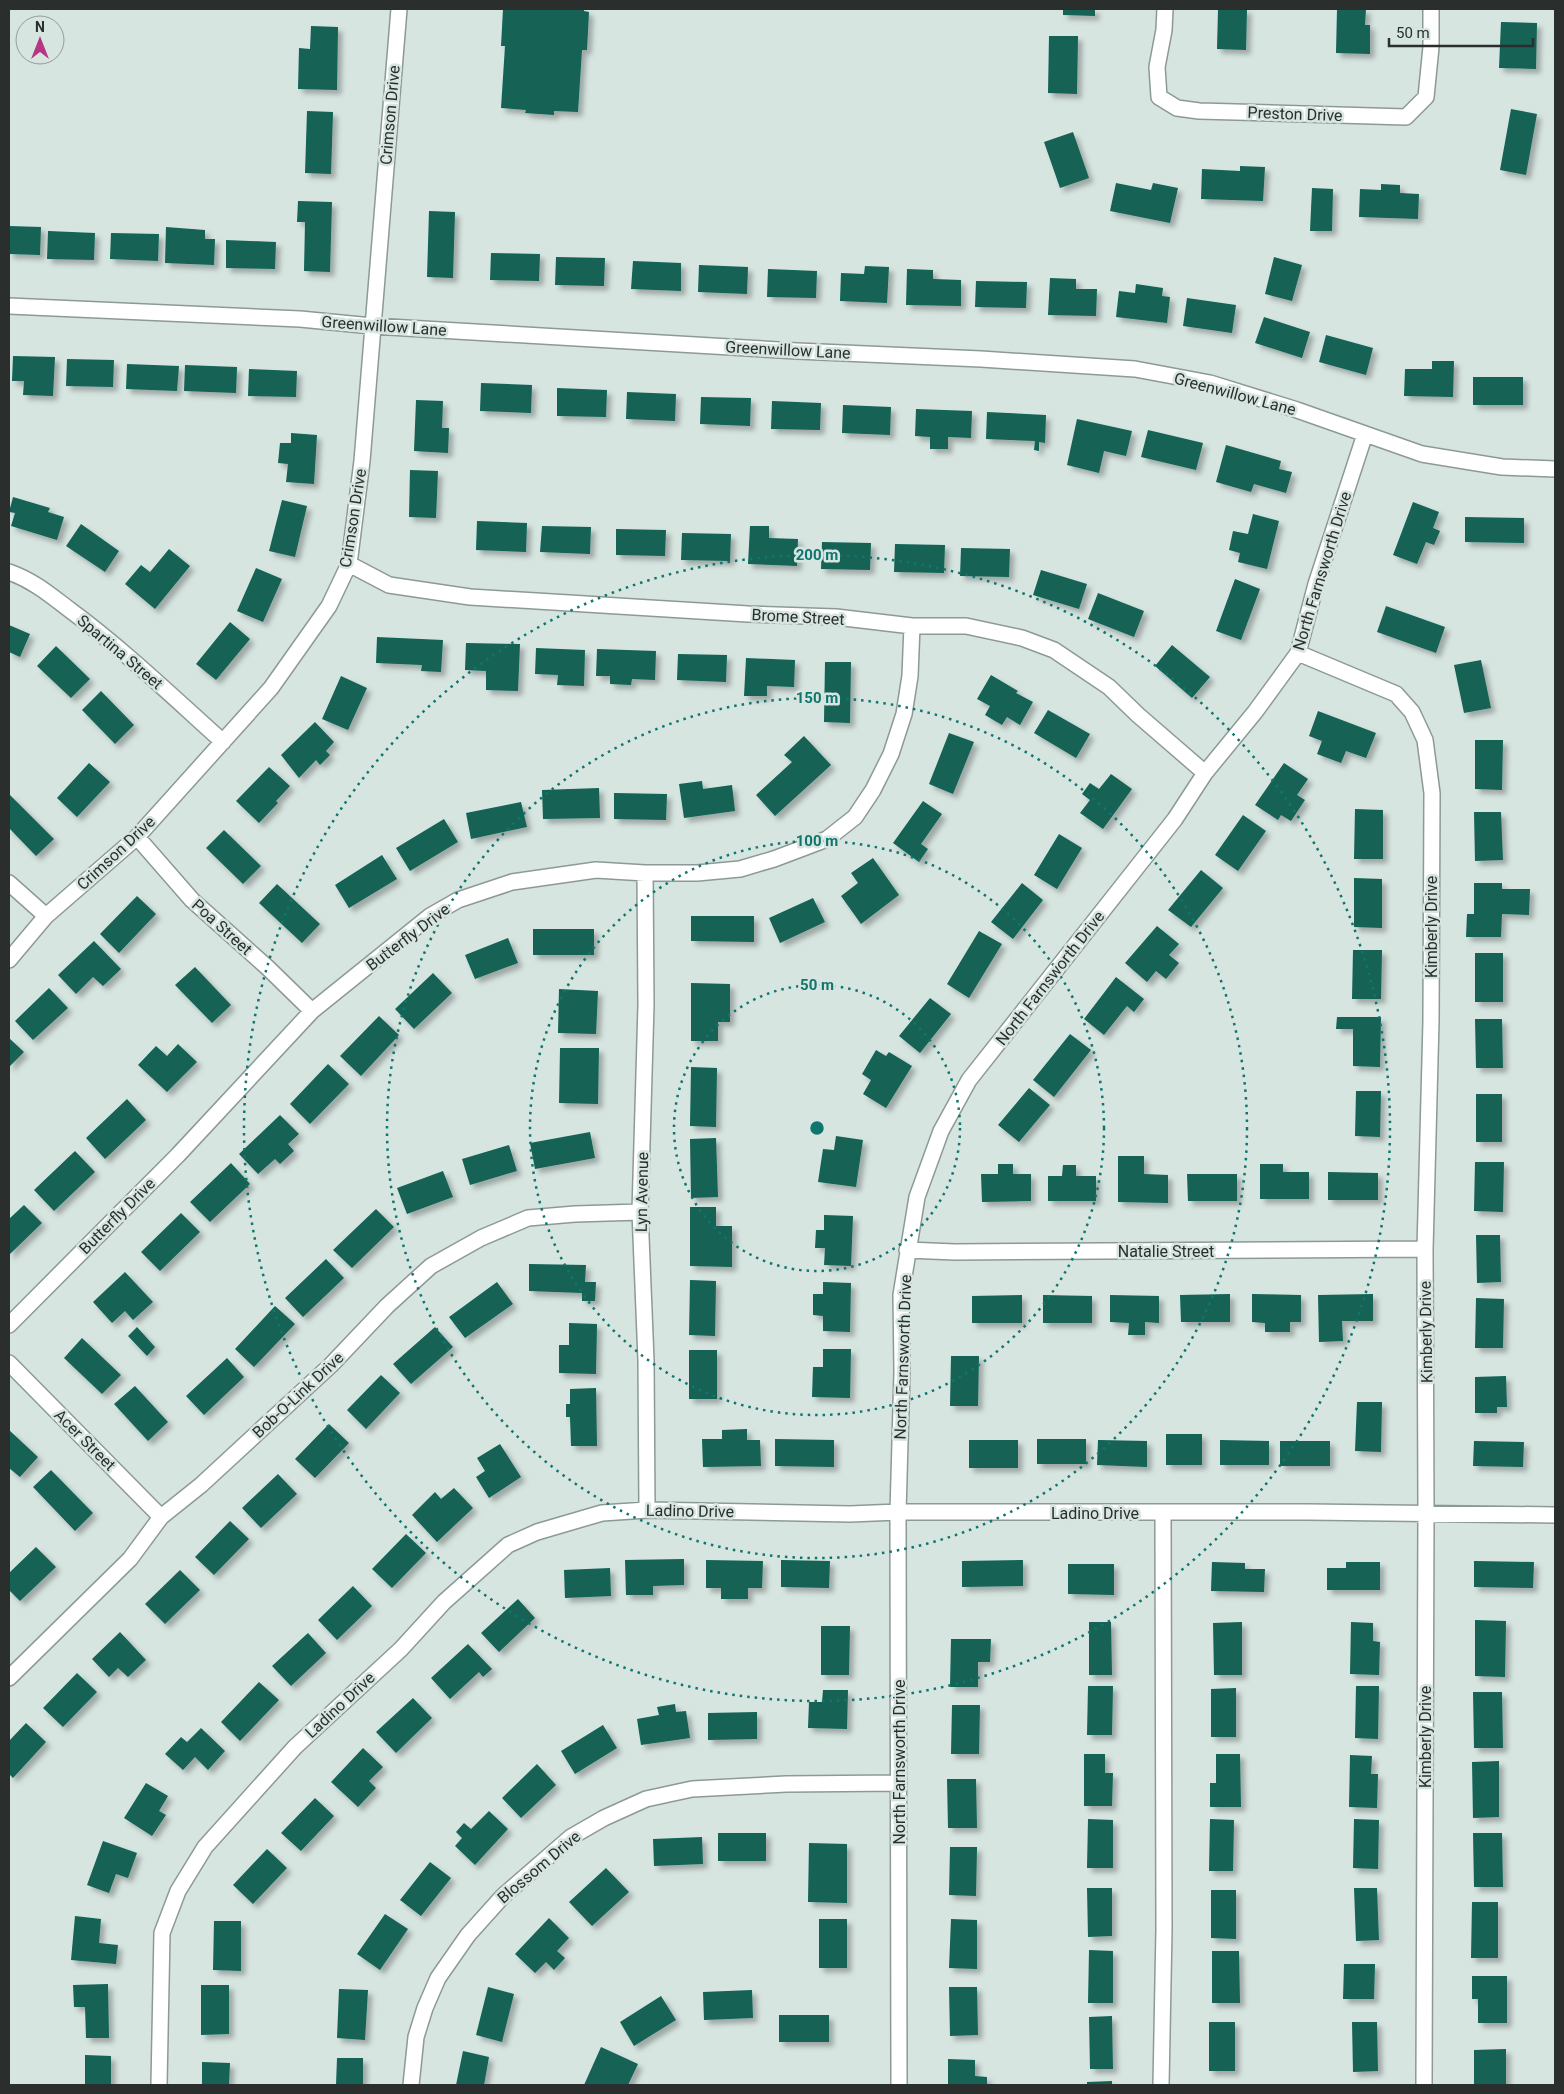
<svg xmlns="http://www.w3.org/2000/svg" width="1564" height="2094" font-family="Roboto,sans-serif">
<defs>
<filter id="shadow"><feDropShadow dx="4.5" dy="4.5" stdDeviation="2.5" flood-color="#0004"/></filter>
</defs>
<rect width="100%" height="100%" fill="#d7e5e1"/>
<!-- building -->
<path fill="#126354" filter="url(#shadow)" d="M503 9H584V11L589 12 587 50H582L578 112 554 111V115L525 113 526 110 501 108 505 46H501Z
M1063 9H1095V16L1063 15Z
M1218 9H1247L1246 50 1217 49Z
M1337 9H1366L1365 25H1370V54L1336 53Z
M1501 22 1537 23 1536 69 1499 68Z
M311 26 338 27 337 90 298 89 299 48 310 49Z
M1049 36H1078L1077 94 1048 93Z
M1511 109 1537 114 1526 175 1500 170Z
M307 111 333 112 331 174 305 173Z
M1073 132 1089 178 1060 188 1044 142Z
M1240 166 1265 167 1263 201 1201 199 1202 169 1240 171Z
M1116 183 1151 190 1153 183 1178 188 1170 223 1110 211Z
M1381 184 1400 185V193L1419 194 1418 219 1359 217 1360 189 1381 190Z
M1312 188 1333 189 1332 231H1310Z
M298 201 332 202 330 272 304 271 305 222H297Z
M429 211 455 212 453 278 427 277Z
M9 226 41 227 40 255 9 254Z
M166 227 205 230V239H215L214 265 165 263Z
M48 231 95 233 94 260 47 259Z
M111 233 159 234 158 261 110 259Z
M226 240 276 242 275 269 226 268Z
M491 253 540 254 539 281 490 280Z
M556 257 605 258 604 286 555 285Z
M1274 257 1302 265 1292 301 1265 294Z
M633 261 681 263V291L631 289Z
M699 265 748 267 747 294 698 292Z
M865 266 889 267 887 303 840 301 841 273 864 274Z
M768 269 817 271 816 298 767 297Z
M907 269 933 270V279L961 280V306L906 305Z
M1050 278 1076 279V289H1097L1096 316 1048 315Z
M976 281 1027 282 1026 308 975 307Z
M1136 284 1163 288 1162 296 1170 297 1167 323 1116 317 1119 291 1135 293Z
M1187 298 1236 305 1232 333 1183 326Z
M1264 317 1310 332 1302 358 1255 343Z
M1326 335 1373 348 1366 375 1319 362Z
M13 356 55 357 53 396 23 395 24 381H12Z
M67 359 114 360 113 387 66 386Z
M1432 361H1454L1453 397 1404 396 1405 369H1432Z
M127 364 179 366 177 391 126 389Z
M185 365 237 367 236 393 184 391Z
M249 369 297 371 296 397 248 396Z
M1473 377H1523V405H1473Z
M481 383 532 385 531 413 480 411Z
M557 388 607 390 606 417 557 416Z
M627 392 676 394 675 421 626 419Z
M701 397 751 398 750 426 700 424Z
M416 400 443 401 442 428H449L448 453 414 451Z
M772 401 821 403 820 430 771 429Z
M843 405 891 407 890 435 842 433Z
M916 409 972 411 971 438 948 437V449H930V437L915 436Z
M987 412 1046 415 1045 443 1039 442V451L1034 450 1035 441 986 439Z
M1077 419 1132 431 1126 456 1104 451 1099 473 1067 465Z
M1148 430 1203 443 1196 470 1141 457Z
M291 433 317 435 314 484 286 482 288 464 278 463 280 443H291Z
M1226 445 1281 461 1279 469 1292 472 1286 493 1254 484 1251 492 1216 482Z
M410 470 438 471 436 518 409 517Z
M13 497 50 508 48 512 64 517 57 540 11 526 15 513 9 512Z
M282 500 307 506 295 557 269 551Z
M1413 502 1439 512 1433 528 1440 531 1434 545 1426 542 1417 564 1393 555Z
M1253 514 1279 521 1267 569 1238 562 1240 553 1229 550 1233 531 1248 534Z
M1465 517 1524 518V543L1465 542Z
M477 521 527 523 526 552 476 550Z
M81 524 119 551 105 572 66 546Z
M542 526 591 527 590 554 540 552Z
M750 526H769V538L798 539 797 566 748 564Z
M616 529 666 530 665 556 616 555Z
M682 533 731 534 730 561 681 560Z
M822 542 871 543 870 570 821 569Z
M895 544 945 545 944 573 894 572Z
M961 548 1010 549 1009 577 960 576Z
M169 549 190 566 155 609 125 584 141 565 150 572Z
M256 568 282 579 263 622 237 611Z
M1041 570 1087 584 1079 609 1033 595Z
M1235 579 1260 589 1241 640 1216 631Z
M1098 593 1144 611 1134 637 1088 619Z
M1386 606 1445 627 1436 653 1377 632Z
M230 622 250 639 216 680 196 664Z
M9 625 30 634 20 657 9 652Z
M377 637 443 640 441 672 421 671 422 665 376 663Z
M466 643 520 644 518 691 486 690V671L465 670Z
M1172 645 1210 677 1192 698 1155 666Z
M56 646 90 679 71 698 37 666Z
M536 648 585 650 584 686 557 685 558 675 535 674Z
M597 649 656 651 655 680 632 679 631 685 610 684V676H596Z
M678 654 727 655 726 682 677 680Z
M746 658 795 660 794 687 767 686V696H744Z
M1481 660 1491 708 1464 713 1454 665Z
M825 662H851L850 723 824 722Z
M991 675 1018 691 1016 693 1033 702 1020 725 1007 717 1002 725 985 715 990 706 977 699Z
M341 676 367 688 348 730 322 719Z
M101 691 134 725 115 744 82 710Z
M1048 710 1090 734 1076 758 1034 733Z
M1318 711 1376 733 1366 758 1346 751 1341 763 1317 754 1322 741 1309 736Z
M315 722 334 742 326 751 330 755 320 765 316 760 299 778 281 755Z
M949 733 974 742 953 794 929 784Z
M804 736 831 765 775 816 756 795 792 762 784 755Z
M1475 740H1503L1502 790 1475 789Z
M89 763 110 782 77 817 57 798Z
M1284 763 1308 779 1297 795 1305 800 1291 821 1281 815 1278 820 1255 805Z
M269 767 290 786 276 801 278 803 259 823 236 801Z
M1111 774 1132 789 1103 829 1080 813 1090 800 1082 794 1090 783 1099 789Z
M702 781 703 789 732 785 735 811 684 818 679 784Z
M599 788 600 818 543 819 542 790Z
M614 793 667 794 666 820 614 819Z
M9 794 54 839 36 856 9 828Z
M923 801 942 814 921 844 928 849 919 862 893 843Z
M521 802 527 827 471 839 466 813Z
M1355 809 1383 810V859H1354Z
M1474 812H1501L1503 860 1475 861Z
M1243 815 1266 831 1238 871 1215 855Z
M444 819 458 842 410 871 396 848Z
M224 830 261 866 243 884 206 848Z
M1059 834 1082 848 1057 889 1034 875Z
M382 855 397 879 349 908 335 885Z
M873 858 899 895 861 924 841 896 858 883 851 873Z
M1201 870 1223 888 1191 927 1168 910Z
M1354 878 1382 879V928L1354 927Z
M1022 883 1043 900 1013 939 991 922Z
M1474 883H1502V889H1530L1529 915 1502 914 1501 937H1466L1467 914H1474Z
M277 884 320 924 302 943 259 903Z
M137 896 156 914 119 953 100 934Z
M813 898 825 922 780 943 769 918Z
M691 916H754V942L691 941Z
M1157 926 1179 944 1169 955 1179 963 1166 979 1156 971 1147 982 1125 963Z
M533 929H594V955H533Z
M979 931 1002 944 969 998 947 984Z
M508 938 518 963 475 979 465 955Z
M94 941 121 969 103 986 93 977 76 994 58 975Z
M1353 950H1382L1381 999H1352Z
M1475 953H1503V1002H1475Z
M195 967 231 1005 212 1023 175 985Z
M433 973 452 993 414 1029 395 1009Z
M1116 977 1144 999 1134 1012 1127 1006 1104 1035 1084 1019Z
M691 983 730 984V1022H718V1041H691Z
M49 988 68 1008 33 1040 15 1021Z
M559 989 598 991 596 1034 558 1033Z
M930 998 951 1014 920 1053 899 1036Z
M379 1016 399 1035 361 1076 340 1056Z
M1337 1017H1381L1380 1067 1353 1066V1029H1336Z
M1475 1019H1502L1503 1068H1476Z
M1070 1034 1091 1050 1054 1097 1033 1080Z
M9 1038 24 1052 9 1067Z
M178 1044 197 1062 167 1092 138 1065 156 1046 167 1056Z
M560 1048H599L598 1104 559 1103Z
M876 1050 886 1056 889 1052 912 1066 886 1108 863 1094 871 1080 862 1074Z
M328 1064 349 1084 310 1124 290 1104Z
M691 1067 717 1068 716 1127 690 1126Z
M1029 1088 1050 1105 1019 1142 998 1125Z
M1356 1091H1381L1380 1137 1355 1136Z
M1476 1094H1502V1142H1476Z
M127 1099 146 1120 105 1159 86 1138Z
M280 1115 299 1134 288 1144 294 1151 280 1164 275 1159 258 1174 239 1154Z
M590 1132 595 1158 535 1169 530 1143Z
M836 1136 863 1140 856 1187 818 1182 823 1149 834 1150Z
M716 1138 718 1197 691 1198 690 1139Z
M509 1145 517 1171 470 1185 462 1159Z
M75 1151 95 1172 54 1211 34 1190Z
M1118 1156H1144V1174L1168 1175V1203L1118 1202Z
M1475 1162H1504L1503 1212 1474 1211Z
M231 1163 250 1184 210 1222 190 1202Z
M998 1164H1013V1174H1031V1201L982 1202 981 1174H998Z
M1260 1164H1283V1172H1309V1199H1260Z
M1063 1165H1076V1176H1096V1201H1048V1176H1062Z
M443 1171 453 1197 407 1214 397 1188Z
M1328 1172 1378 1173V1200H1328Z
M1187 1174H1237V1201H1188Z
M24 1205 42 1223 9 1255V1219Z
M690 1207H716V1226H732V1267L690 1266Z
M376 1209 394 1227 352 1268 333 1250Z
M181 1213 200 1232 160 1271 141 1252Z
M824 1215 853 1216 851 1266 824 1265 825 1248H815L816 1230H824Z
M1476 1235H1500L1501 1282 1477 1283Z
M326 1259 344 1278 303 1317 285 1298Z
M529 1264 586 1265 585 1282H596L595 1301H582V1293L529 1291Z
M125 1272 153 1302 133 1320 125 1311 112 1323 93 1302Z
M690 1280 716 1281 715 1336 689 1335Z
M497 1282 513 1304 465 1338 449 1317Z
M823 1282 851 1283 850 1332 823 1331V1316L813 1315V1294H823Z
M1230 1294V1322H1181L1180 1295Z
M1252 1294 1301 1295V1322H1290V1332H1265V1323L1252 1322Z
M1373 1294V1321H1342L1343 1341 1319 1342 1318 1295Z
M1022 1295V1323H972V1296Z
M1043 1295 1092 1296V1323H1043Z
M1110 1295 1159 1296V1323L1145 1322V1335H1128L1129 1323 1110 1322Z
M1476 1298 1504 1299 1503 1348H1475Z
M275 1306 295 1324 254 1367 235 1349Z
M569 1323 597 1324 596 1374 559 1373V1345H569Z
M137 1327 155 1347 147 1356 128 1336Z
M435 1327 453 1347 411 1384 393 1364Z
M82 1338 121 1375 102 1394 64 1358Z
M823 1349H851L850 1398 812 1397 813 1367H823Z
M689 1350H717V1399H689Z
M951 1356H979L978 1406H950Z
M227 1358 244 1377 204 1415 186 1396Z
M381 1375 400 1393 366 1429 347 1410Z
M1506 1376 1507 1407H1497V1413H1475V1377Z
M135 1386 168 1422 148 1441 114 1404Z
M596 1388 597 1446H571L570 1417H566V1404H570V1389Z
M1357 1402H1382L1381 1452 1355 1451Z
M329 1424 349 1443 315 1478 295 1459Z
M747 1429V1440H760L761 1466 703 1467 702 1439H722V1430Z
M9 1430 38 1457 20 1477 9 1468Z
M1166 1434H1202V1465H1166Z
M775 1439 834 1440V1467L775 1466Z
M1037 1439H1086V1464H1037Z
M969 1440H1018V1468H969Z
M1098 1440 1147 1441V1467L1097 1465Z
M1220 1440 1269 1441V1465H1220Z
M1280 1441H1330V1466H1280Z
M1474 1441 1524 1442 1523 1467 1473 1466Z
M500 1444 521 1477 489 1498 476 1477 485 1471 477 1458Z
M51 1470 93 1513 75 1531 33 1487Z
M278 1474 297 1494 261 1528 242 1508Z
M454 1488 473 1508 437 1542 412 1515 435 1492 441 1499Z
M230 1521 249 1539 214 1575 195 1557Z
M406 1534 426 1553 392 1588 372 1569Z
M36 1547 56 1567 20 1601 9 1590V1573Z
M684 1559V1585L653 1586V1595H626L625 1560Z
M706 1560 763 1561 762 1588H748V1599H721V1588H706Z
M781 1560 830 1561 829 1588 781 1587Z
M1023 1560V1586L962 1587V1561Z
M1474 1561 1534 1562 1533 1588 1474 1587Z
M1212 1562 1245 1563V1569H1265L1264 1592 1211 1591Z
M1346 1562H1380V1590H1327V1568H1346Z
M1068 1564H1114V1595L1068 1594Z
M610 1568 611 1596 565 1598 564 1570Z
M180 1570 200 1590 165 1624 145 1604Z
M353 1586 372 1606 337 1640 318 1620Z
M518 1599 535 1618 499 1652 481 1633Z
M1475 1620 1506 1621 1505 1677 1475 1676Z
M1089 1622H1111L1112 1675H1089Z
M1242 1622V1675H1214L1213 1623Z
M1351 1622 1373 1623V1641L1380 1642 1379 1675 1350 1674Z
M821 1626H850L849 1675H821Z
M120 1632 146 1660 128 1677 118 1668 109 1677 92 1659Z
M308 1633 326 1653 291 1686 272 1666Z
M951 1639H991L990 1662H978V1687H950Z
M468 1644 492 1669 483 1677 479 1672 450 1699 431 1678Z
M77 1673 97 1692 63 1727 43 1708Z
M259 1682 279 1700 240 1741 221 1722Z
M1088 1686H1113L1112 1735H1087Z
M1356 1686H1379L1378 1739 1355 1738Z
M1236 1688V1737H1211V1689Z
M823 1690H848L847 1729 808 1728 809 1702H822Z
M1473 1692H1502L1503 1748H1474Z
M413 1698 432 1718 396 1753 376 1732Z
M675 1704 676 1712 686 1711 690 1738 641 1745 637 1719 659 1715 657 1707Z
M952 1705H980L979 1754H951Z
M757 1712V1739L708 1740V1713Z
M26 1723 46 1742 13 1778 9 1774V1741Z
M603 1725 617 1748 575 1774 561 1751Z
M201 1728 225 1751 208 1770 195 1757 183 1770 165 1754 181 1737 187 1742Z
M363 1748 383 1767 369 1781 376 1788 358 1807 331 1782Z
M1084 1754H1105V1773H1113L1112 1806H1084Z
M1216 1754H1240L1241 1807H1210V1783H1216Z
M1350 1755 1372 1756 1371 1774H1378L1377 1808 1349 1807Z
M1499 1761V1817L1473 1818 1472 1762Z
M537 1764 556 1785 521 1818 502 1798Z
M947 1779H976L977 1828H948Z
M146 1783 168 1796 159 1811 166 1815 152 1836 124 1818Z
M315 1798 334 1816 301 1851 281 1833Z
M489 1811 508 1829 475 1865 455 1846 462 1838 456 1832 464 1823 471 1829Z
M1088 1819 1113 1820V1868H1087Z
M1210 1819 1234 1820 1233 1871H1209Z
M1354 1819 1379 1820 1378 1869 1353 1868Z
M718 1833H766V1861H718Z
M1473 1833H1502L1503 1887H1474Z
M702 1837 703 1864 654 1866 653 1839Z
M103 1841 137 1853 128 1878 116 1874 109 1893 87 1885Z
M809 1843 847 1844V1903L808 1902Z
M950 1847H977L976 1896 949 1895Z
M267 1849 287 1868 253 1904 233 1885Z
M430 1862 451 1878 421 1916 400 1900Z
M606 1868 629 1892 592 1926 569 1902Z
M1087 1888H1112V1936L1088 1937Z
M1354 1888H1377L1379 1940 1356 1941Z
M1211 1890H1236V1939L1211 1938Z
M1472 1902H1498V1958H1471Z
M385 1914 408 1929 380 1970 357 1954Z
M75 1916 101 1919 99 1943 118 1945 116 1964 71 1960Z
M549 1918 569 1938 557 1951 565 1958 554 1970 546 1962 535 1973 515 1954Z
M819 1919H847V1968H819Z
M951 1919 977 1920V1969L949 1968Z
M214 1921H241V1971L213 1970Z
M1089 1950 1113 1951V2003H1088Z
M1212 1951H1239L1240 2003H1212Z
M1344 1964H1375L1374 1999H1343Z
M1472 1976H1507V2023H1478V1999H1472Z
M108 1984 109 2038H86L85 2007H74L73 1985Z
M201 1985H229V2034L201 2035Z
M488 1987 514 1994 502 2042 476 2035Z
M949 1987H977L978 2035 950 2036Z
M339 1989 368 1990 365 2040 337 2038Z
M752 1990 753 2018 704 2020 703 1992Z
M661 1996 676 2020 634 2046 620 2022Z
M779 2015H829V2042H779Z
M1112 2016 1113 2069H1090L1089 2017Z
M1209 2022H1235V2071H1209Z
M1352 2022H1377L1378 2071 1353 2072Z
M601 2047 638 2064 628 2085H584Z
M1506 2049V2085H1474V2050Z
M463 2051 489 2057 484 2085H456Z
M85 2055 111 2056V2085H85Z
M337 2058H363V2085H336Z
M948 2059 975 2060V2076L987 2077V2085H948Z
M202 2062 230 2063 229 2085H202Z
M1112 2081V2085H1087V2082Z"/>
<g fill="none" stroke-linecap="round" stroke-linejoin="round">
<!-- minor casing -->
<g stroke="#8d9996" stroke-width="18">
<path id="minor" d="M1165 9 1164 30 1157 67 1159 97 1177 108 1199 111 1406 117 1426 97 1431 47V9
M9 306 300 319 372 326 797 351 981 359 1135 369 1210 383 1297 410 1422 454 1502 467 1555 469
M349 564 389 585 470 597 748 614 836 617 912 626H966L1022 638 1054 650 1109 687 1138 715 1205 773
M9 572C34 581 49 594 70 610 124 650 173 697 223 742
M1298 653 1396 694 1412 712 1425 740 1432 793 1431 1021 1425 1249 1426 1513 1424 2085
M137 837 192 900 268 968 312 1011
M645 873 646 1005 640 1212 646 1360 647 1510
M9 883 46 916
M9 960 46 916 137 837 271 688 329 606 349 564 362 461 399 9
M907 1250 955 1252 1425 1249
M9 1325 178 1155 312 1011 430 916 458 900 512 882 596 870 645 873H697L740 869 774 859 827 839 855 817 873 790 891 754 904 714 910 676 912 626
M9 1363 161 1517
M9 1678 130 1559 161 1517 201 1485 331 1365 387 1306 431 1266 481 1238 528 1218 575 1214 640 1212
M159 2085 162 1933 178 1891 205 1847 295 1747 401 1649 444 1602 508 1545 537 1532 602 1513 647 1510 850 1514 898 1512H1308L1555 1515
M411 2085 416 2037 425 2008 438 1978 468 1935 503 1896 571 1837 604 1818 646 1799 692 1789 786 1784 899 1783
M899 2085 898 1512 902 1372 901 1295 917 1197 941 1131 969 1080 1175 819 1205 773 1255 712 1298 653 1316 584 1365 434
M1161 2085 1164 1929 1163 1513"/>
</g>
<!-- minor -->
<use href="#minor" stroke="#fff" stroke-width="15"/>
</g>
<!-- distance rings -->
<g fill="none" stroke="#0f766e" stroke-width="2.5" stroke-dasharray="2.5 5">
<circle cx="817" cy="1128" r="143"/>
<circle cx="817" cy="1128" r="287"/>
<circle cx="817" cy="1128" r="430"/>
<circle cx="817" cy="1128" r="573"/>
</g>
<g text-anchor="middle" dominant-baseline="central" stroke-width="5" stroke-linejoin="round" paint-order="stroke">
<!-- street labels -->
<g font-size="16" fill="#2a2f2d" stroke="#d7e5e1">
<text transform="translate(1295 114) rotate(2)">Preston Drive</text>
<text transform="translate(390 115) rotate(-85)">Crimson Drive</text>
<text transform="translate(384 326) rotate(4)">Greenwillow Lane</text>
<text transform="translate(788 350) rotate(3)">Greenwillow Lane</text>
<text transform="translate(1235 394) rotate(15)">Greenwillow Lane</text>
<text transform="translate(353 518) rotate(-81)">Crimson Drive</text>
<text transform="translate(1322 571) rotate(-73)">North Farnsworth Drive</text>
<text transform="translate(798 617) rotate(3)">Brome Street</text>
<text transform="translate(120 652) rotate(40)">Spartina Street</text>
<text transform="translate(116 853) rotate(-43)">Crimson Drive</text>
<text transform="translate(222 927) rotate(42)">Poa Street</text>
<text transform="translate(1431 927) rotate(-90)">Kimberly Drive</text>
<text transform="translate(408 937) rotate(-37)">Butterfly Drive</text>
<text transform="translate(1050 978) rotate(-52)">North Farnsworth Drive</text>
<text transform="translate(642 1192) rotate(-89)">Lyn Avenue</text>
<text transform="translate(117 1216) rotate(-45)">Butterfly Drive</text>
<text x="1166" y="1251">Natalie Street</text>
<text transform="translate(1426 1332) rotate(-91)">Kimberly Drive</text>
<text transform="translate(903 1357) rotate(-88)">North Farnsworth Drive</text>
<text transform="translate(298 1395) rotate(-43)">Bob-O-Link Drive</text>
<text transform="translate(85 1440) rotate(45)">Acer Street</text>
<text transform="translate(690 1511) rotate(1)">Ladino Drive</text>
<text x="1095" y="1513">Ladino Drive</text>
<text transform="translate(340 1705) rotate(-43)">Ladino Drive</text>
<text transform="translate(1425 1737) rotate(-90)">Kimberly Drive</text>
<text transform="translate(899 1762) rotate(-90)">North Farnsworth Drive</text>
<text transform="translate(539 1867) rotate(-40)">Blossom Drive</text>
</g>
</g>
<circle cx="817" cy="1128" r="8" fill="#0f766e" stroke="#d7e5e1" stroke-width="2.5"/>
<g font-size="15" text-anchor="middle" font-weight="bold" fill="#0f766e" stroke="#d7e5e1" stroke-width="5" stroke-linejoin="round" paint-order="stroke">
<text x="817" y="560">200 m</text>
<text x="817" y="703">150 m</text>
<text x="817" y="846">100 m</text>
<text x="817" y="990">50 m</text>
</g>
<!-- border -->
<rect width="1564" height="2094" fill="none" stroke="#2a2f2d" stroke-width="20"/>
<!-- north arrow -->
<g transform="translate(40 40)"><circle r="24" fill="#d7e5e1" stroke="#929c99"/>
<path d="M0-4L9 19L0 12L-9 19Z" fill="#b53784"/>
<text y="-8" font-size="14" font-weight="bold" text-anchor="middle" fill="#2a2f2d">N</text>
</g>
<!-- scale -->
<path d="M1389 38v8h144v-8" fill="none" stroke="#2a2f2d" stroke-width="2.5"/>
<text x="1396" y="38" font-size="15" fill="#2a2f2d" stroke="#d7e5e1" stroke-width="4" paint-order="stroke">50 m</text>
</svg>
